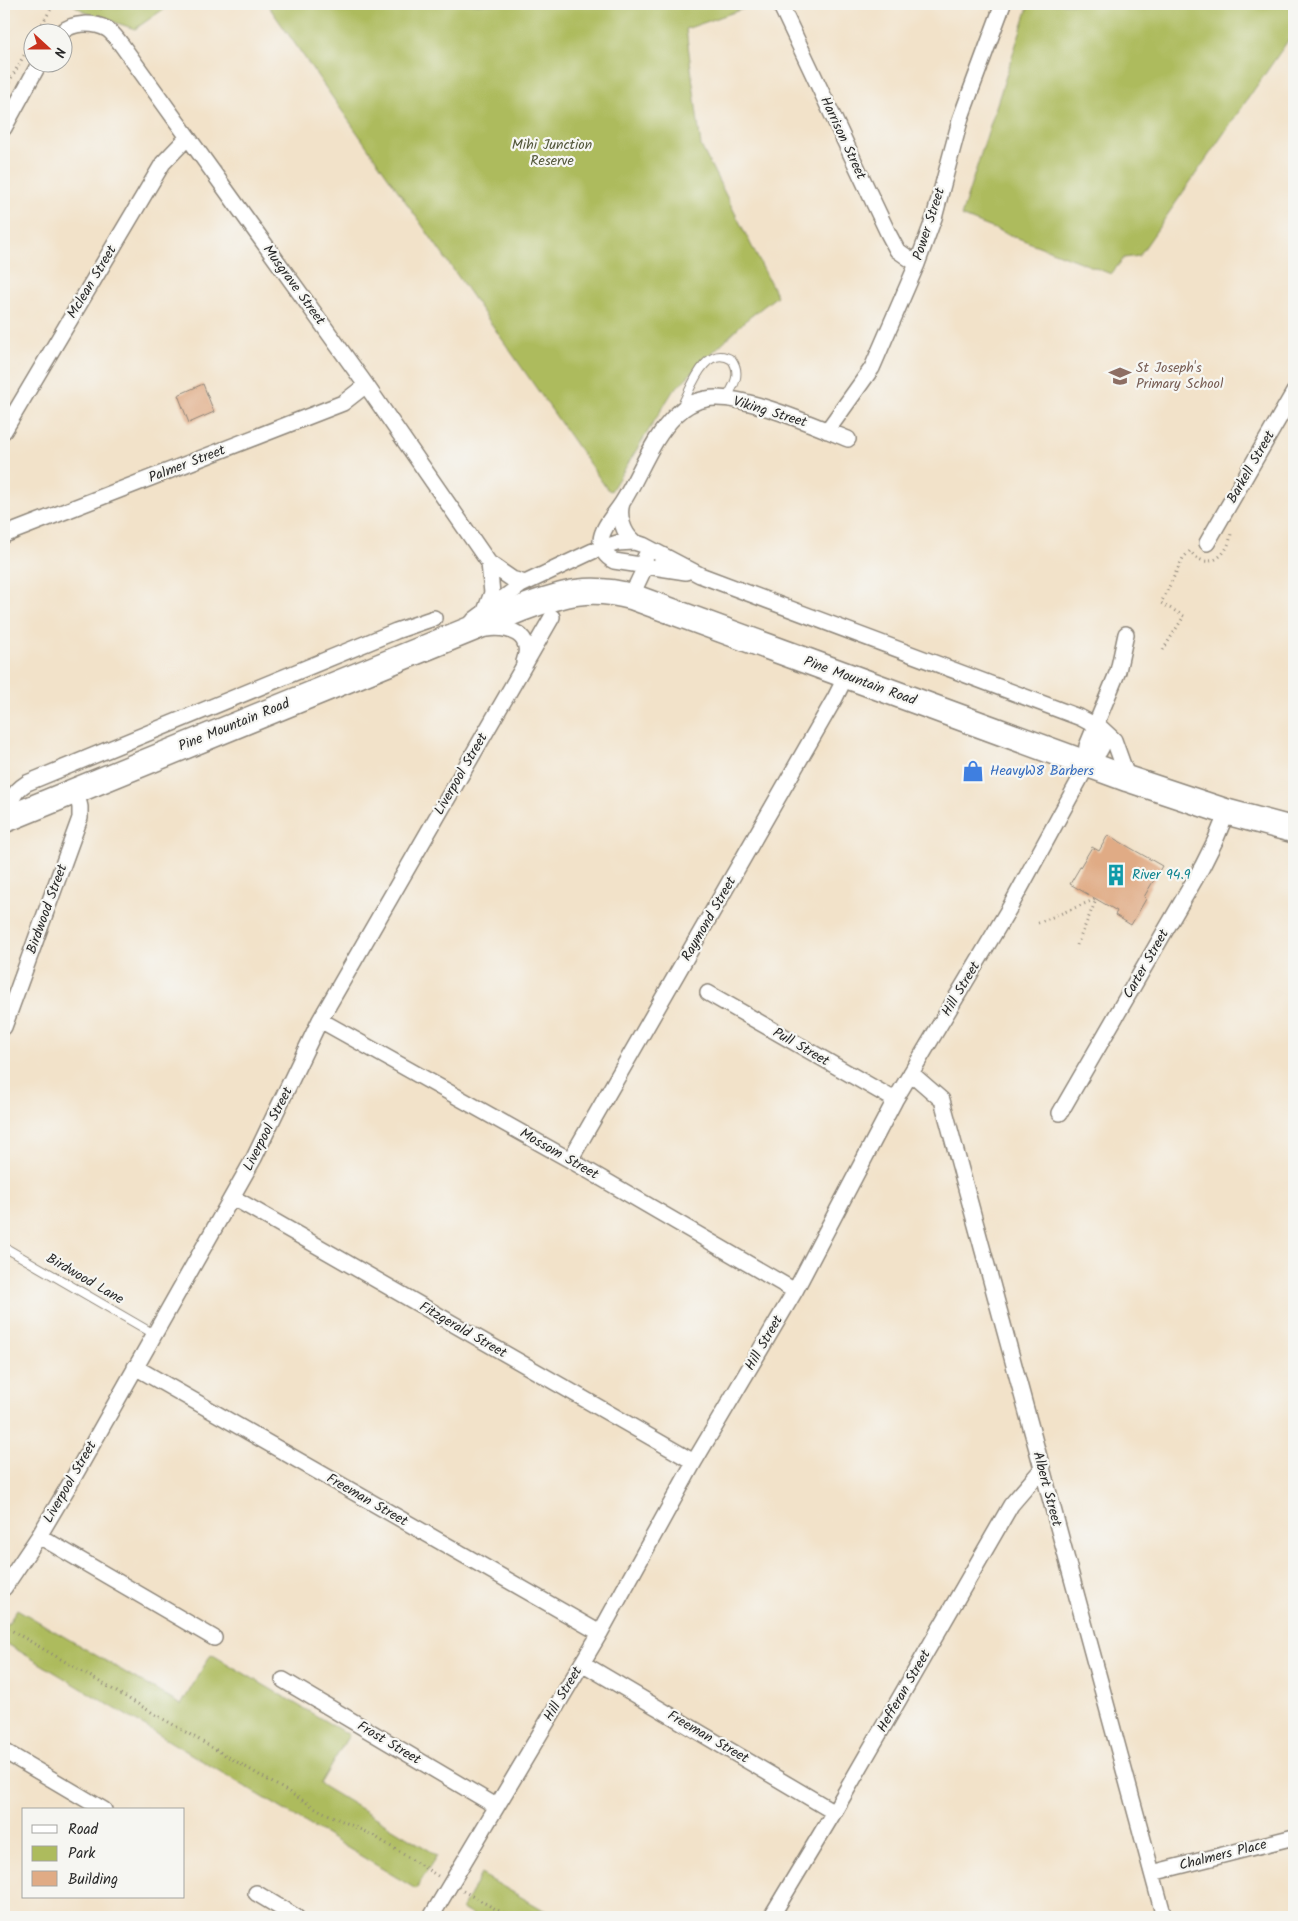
<svg xmlns="http://www.w3.org/2000/svg" width="1298" height="1921" font-family="Kalam,sans-serif">
<rect width="100%" height="100%" fill="#f6f6f2"/>
<filter id="ink" filterUnits="userSpaceOnUse"><feTurbulence type="fractalNoise" baseFrequency=".02" numOctaves="2"/><feDisplacementMap in="SourceGraphic" scale="10" xChannelSelector="R" yChannelSelector="G"/><feConvolveMatrix kernelMatrix="1 2 1 2 8 2 1 2 1" color-interpolation-filters="sRGB"/></filter>
<filter id="wash" filterUnits="userSpaceOnUse"><feTurbulence type="fractalNoise" baseFrequency=".0096" numOctaves="4" result="noise"/><feDisplacementMap in="SourceGraphic" scale="20" xChannelSelector="R" yChannelSelector="G"/><feGaussianBlur stdDeviation="1.12" result="paint"/><feColorMatrix in="noise" values="0 0 0 0 0 0 0 0 0 0 0 0 0 0 0 0 0 1.4 0 .05"/><feComposite in="paint" operator="in"/></filter>
<g filter="url(#wash)">
<rect width="100%" height="100%" fill="#f2e2c9"/>
<!-- green -->
<path fill="#adbb5d" stroke="#6c7344" d="M72 4H171L135 29 87 13Z
M267 4H757L686 29 701 146 777 296 746 320 673 391 611 491 607 489Z
M1029 4H1294V32L1139 256 1124 258 1111 274 961 216Z
M17 1609 181 1705 211 1654 349 1735 320 1784 437 1855 416 1889 4 1642V1631Z
M481 1874 556 1917H476L462 1909Z"/>
<g id="blocks">
<!-- building -->
<path fill="#e0ab85" d="M203 384 214 412 189 423 178 395Z
M1108 835 1162 866 1144 897 1146 899 1131 925 1115 915 1117 911 1070 884 1092 847 1099 851Z"/>
</g>
</g>
<g filter="url(#ink)">
<use href="#blocks" fill-opacity="0" stroke="#8e867a" stroke-width="1"/>
<g fill="none" stroke-linecap="round" stroke-linejoin="round">
<!-- service casing -->
<g stroke="#8e867a" stroke-width="10">
<path id="service" d="M681 407C690 392 704 342 732 360 742 374 733 387 726 399
M4 1247 154 1334"/>
</g>
<!-- minor casing -->
<g stroke="#8e867a" stroke-width="18">
<path id="minor" d="M780 4 888 233 897 250 917 264
M62 32C73 22 94 22 107 29 112 32 117 39 121 44L366 385 489 563 512 579 525 583
M4 128 40 62
M4 431 163 163 188 137
M827 431 872 368 917 264 934 218 961 117 1003 4
M622 503C618 516 623 533 634 542
M4 535 343 403 366 385
M1207 543 1294 392
M686 572 614 561C606 557 600 549 601 540 602 527 615 514 622 503 640 475 651 439 676 415 684 407 694 401 706 399 740 392 815 426 848 439
M633 597 637 584 646 565 645 557
M485 611 492 593 489 563
M486 629C507 626 535 633 524 662
M1100 727 1114 740 1128 779
M1088 764 1086 754 1087 746 1118 671 1126 634
M12 816C9 800 13 792 27 783L396 631 434 618
M708 993 895 1100
M320 1020 570 1160 795 1291
M4 1027 80 818V807L76 790
M911 1073 942 1100 1164 1917
M1060 1113 1202 867 1215 841 1227 812
M570 1160 835 698 846 676
M232 1197 694 1462
M135 1367 600 1633
M39 1536 214 1638
M4 1588 39 1536 71 1482 254 1158 320 1020 552 617
M582 1663 834 1812
M283 1680 496 1806
M4 1751 104 1810
M1152 1873 1294 1837
M256 1893 296 1917
M431 1917 600 1633 694 1462 795 1291 895 1100 1010 907 1088 764C1099 754 1109 742 1100 728L1081 718 700 575 643 545 634 542 617 543 593 551 521 585 474 620
M771 1917 834 1812 1011 1505 1042 1469"/>
</g>
<!-- primary casing -->
<g stroke="#8e867a" stroke-width="28">
<path id="primary" d="M4 820 523 608C564 593 589 585 633 597L1128 779 1227 812 1294 830"/>
</g>
<!-- path -->
<path stroke="#8e867a" stroke-width="3" stroke-dasharray="1 4" stroke-linecap="butt" d="M92 4 104 10
M37 32 54 4
M4 91 32 41
M1163 650 1184 616 1161 603 1183 558 1190 551C1207 573 1229 556 1231 533
M1038 923 1096 899
M1077 945 1096 900
M4 1626 321 1811 374 1836 438 1876
M463 1891 510 1917"/>
<!-- service -->
<use href="#service" stroke="#fff" stroke-width="8"/>
<!-- minor -->
<use href="#minor" stroke="#fff" stroke-width="15"/>
<!-- primary -->
<use href="#primary" stroke="#fff" stroke-width="25"/>
</g>
</g>
<!-- icons -->
<defs>
<g id="school-bare" transform="scale(1.725)"><path d="M0-5L7-2L0 1L-7-2ZM-4 1L0 2.5L4 1V4Q0 6-4 4Z" fill="#8d6e63" stroke="#f6f6f2" stroke-width="2.5" paint-order="stroke"/></g>
<g id="shop-bare" transform="scale(1.725)"><path d="M-5-2.5h2.3a2.7 3.5 0 0 1 5.4 0H5L5.5 6h-11ZM-1.5-2.5h3a1.5 2.3 0 0 0-3 0Z" fill="#3f7fe0" stroke="#f6f6f2" stroke-width="2.5" paint-order="stroke"/></g>
<g id="building-bare" transform="scale(1.725)"><path d="M-4-6H4V6H1V3H-1V6H-4ZM-2.5-4.3h1.7v1.8h-1.7ZM.8-4.3h1.7v1.8H.8ZM-2.5-1h1.7V.8h-1.7ZM.8-1h1.7V.8H.8Z" fill="#0f9aa8" stroke="#f6f6f2" stroke-width="2.5" paint-order="stroke"/></g>
</defs>
<g fill-rule="evenodd">
<use href="#school-bare" x="1120" y="376"/>
<use href="#shop-bare" x="973" y="771"/>
<use href="#building-bare" x="1116" y="875"/>
</g>
<g text-anchor="middle" dominant-baseline="central" stroke-width="4.5" stroke-linejoin="round" paint-order="stroke">
<!-- street labels -->
<g font-size="14" fill="#2b2b2b" stroke="#f6f6f2">
<text transform="translate(843 138) rotate(65)">Harrison Street</text>
<text transform="translate(929 224) rotate(-72)">Power Street</text>
<text transform="translate(92 282) rotate(-59)">Mclean Street</text>
<text transform="translate(294 285) rotate(54)">Musgrave Street</text>
<text transform="translate(770 412) rotate(17)">Viking Street</text>
<text transform="translate(187 464) rotate(-21)">Palmer Street</text>
<text transform="translate(1251 467) rotate(-60)">Barkell Street</text>
<text transform="translate(860 681) rotate(20)">Pine Mountain Road</text>
<text transform="translate(234 725) rotate(-22)">Pine Mountain Road</text>
<text transform="translate(461 774) rotate(-60)">Liverpool Street</text>
<text transform="translate(47 909) rotate(-70)">Birdwood Street</text>
<text transform="translate(709 919) rotate(-60)">Raymond Street</text>
<text transform="translate(1146 964) rotate(-60)">Carter Street</text>
<text transform="translate(961 989) rotate(-59)">Hill Street</text>
<text transform="translate(801 1047) rotate(30)">Pull Street</text>
<text transform="translate(268 1129) rotate(-63)">Liverpool Street</text>
<text transform="translate(559 1154) rotate(30)">Mossom Street</text>
<text transform="translate(85 1279) rotate(30)">Birdwood Lane</text>
<text transform="translate(463 1330) rotate(30)">Fitzgerald Street</text>
<text transform="translate(764 1343) rotate(-60)">Hill Street</text>
<text transform="translate(70 1482) rotate(-60)">Liverpool Street</text>
<text transform="translate(1047 1489) rotate(75)">Albert Street</text>
<text transform="translate(367 1500) rotate(30)">Freeman Street</text>
<text transform="translate(904 1691) rotate(-60)">Hefferan Street</text>
<text transform="translate(563 1694) rotate(-59)">Hill Street</text>
<text transform="translate(708 1737) rotate(30)">Freeman Street</text>
<text transform="translate(389 1743) rotate(31)">Frost Street</text>
<text transform="translate(1223 1855) rotate(-14)">Chalmers Place</text>
</g>
<!-- park labels -->
<g font-size="14" fill="#52563a" stroke="#f6f6f2">
<text x="552" y="145">Mihi Junction<tspan x="552" dy="16">Reserve</tspan></text>
</g>
<!-- education labels -->
<g font-size="14" fill="#785e54" stroke="#f6f6f2" text-anchor="start">
<text x="1136" y="368">St Joseph's<tspan x="1136" dy="16">Primary School</tspan></text>
</g>
<!-- shop labels -->
<g font-size="14" fill="#366cbe" stroke="#f6f6f2" text-anchor="start">
<text x="990" y="771">HeavyW8 Barbers</text>
</g>
<!-- culture labels -->
<g font-size="14" fill="#0d838f" stroke="#f6f6f2" text-anchor="start">
<text x="1132" y="875">River 94.9</text>
</g>
</g>
<!-- margin -->
<rect width="1298" height="1921" fill="none" stroke="#f6f6f2" stroke-width="20"/>
<!-- legend -->
<rect x="22" y="1808" width="162" height="90" fill="#f6f6f2" stroke="#a5a5a2"/>
<rect x="32" y="1825" width="25" height="8" fill="#ffffff" stroke="#a5a5a2"/>
<text x="68" y="1834" font-size="15" fill="#2b2b2b">Road</text>
<rect x="32" y="1846" width="25" height="15" fill="#adbb5d" stroke="#a5a5a2"/>
<text x="68" y="1858" font-size="15" fill="#2b2b2b">Park</text>
<rect x="32" y="1871" width="25" height="15" fill="#e0ab85" stroke="#a5a5a2"/>
<text x="68" y="1884" font-size="15" fill="#2b2b2b">Building</text>
<!-- north arrow -->
<g transform="translate(48 48) rotate(111)"><circle r="24" fill="#f6f6f2" stroke="#a5a5a2"/>
<path d="M0-4L9 19L0 12L-9 19Z" fill="#c8321e"/>
<text y="-8" font-size="14" font-weight="bold" text-anchor="middle" fill="#2b2b2b">N</text>
</g>
</svg>
